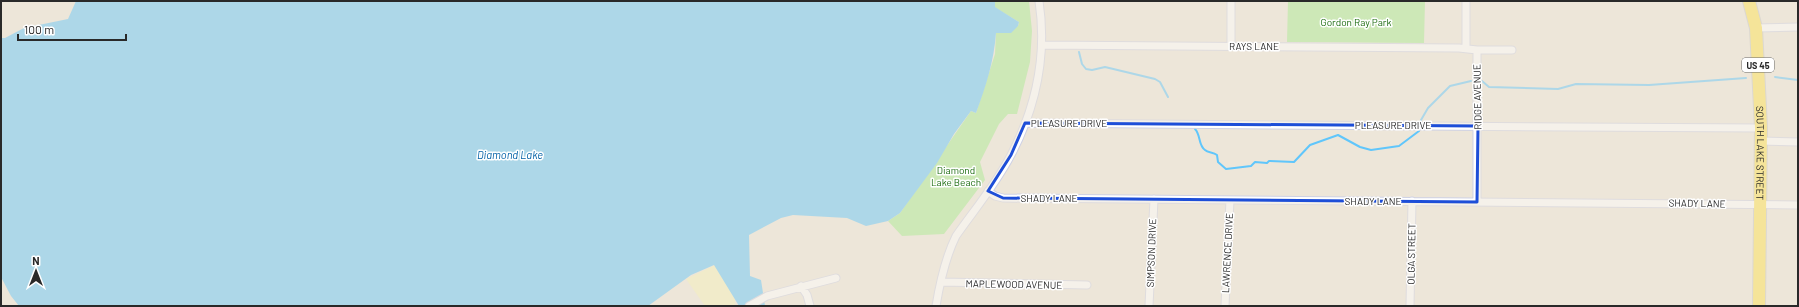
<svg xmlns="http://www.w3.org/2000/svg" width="1799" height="307" font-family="Barlow,sans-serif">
<rect width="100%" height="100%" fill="#ede6d9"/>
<!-- green -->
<path fill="#a7ea8f" d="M995 1H1029L1032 31 1030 62 1017 114H1008L999 124 980 162 985 180 944 234 902 236 888 221 900 213 971 111 976 113 995 54 996 32 1018 26 1019 22 994 7Z
M1288 1H1425L1424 43 1287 42Z"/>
<!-- sand -->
<path fill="#f6f1b8" d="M715 265 735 298V306H705L686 279Z"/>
<!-- water -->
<path fill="#60c6fb" d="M76 1H995V7L1019 22 1018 26 1011 33H996C994 61 986 86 976 113L971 111 954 134 937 163 900 213 888 221 866 226 847 218 793 215 781 218 749 235 750 276 761 280 765 306H739L714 265 691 275 648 306H19L11 296 1 277V38H5L24 28 68 19Z"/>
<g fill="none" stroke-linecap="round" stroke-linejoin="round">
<!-- stream -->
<path stroke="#60c6fb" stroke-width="2" d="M1079 52 1082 64 1086 69 1092 70 1105 67 1155 79 1160 82 1168 97
M1775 77 1798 80
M1482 81 1489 87 1558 89 1576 84 1649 85 1746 78
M1421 120 1428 108 1450 86 1471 81
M1195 129C1201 135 1198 145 1205 150 1208 153 1213 152 1217 155L1218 162 1226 169 1251 166 1255 162 1267 163 1269 161 1294 162 1310 145 1338 135 1360 147 1371 150 1399 146 1419 131"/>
<!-- minor casing -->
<g stroke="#ced1e4" stroke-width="9">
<path id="minor" d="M1231 1V46
M1756 28 1798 27
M1042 45 1459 48 1477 50H1512
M1466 48V1
M1477 50V202
M1025 123C1270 124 1516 128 1761 128
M1761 141 1798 142
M988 191 995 196 1003 198 1798 205
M941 282 1087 285
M801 286 807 295 810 306
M749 306 767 296 836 278
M936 306C940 282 945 258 956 236 975 209 996 184 1011 155 1036 107 1047 54 1039 1
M1149 306 1154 199
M1225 306 1230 200
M1410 306 1412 201"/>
</g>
<!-- primary casing -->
<g stroke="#c7c7c7" stroke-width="14">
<g id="primary">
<path id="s1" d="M1749 1 1756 28 1761 128 1759 306"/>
</g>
</g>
<!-- minor -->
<use href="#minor" stroke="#fff" stroke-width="7"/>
<!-- primary -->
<use href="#primary" stroke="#ffe34c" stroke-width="12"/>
</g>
<!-- marked area -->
<path d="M0 0H1799V307H0ZM1025 123 1478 126 1477 202 1003 198 988 191 1011 155Z" fill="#ede6d9" fill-opacity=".55" fill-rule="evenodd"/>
<path fill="none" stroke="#1d4ed8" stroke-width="3" stroke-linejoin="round" d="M1025 123 1478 126 1477 202 1003 198 988 191 1011 155Z"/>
<g text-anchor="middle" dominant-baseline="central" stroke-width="3" stroke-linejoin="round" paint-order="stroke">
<!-- shield labels -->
<rect fill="#fff" stroke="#696969" stroke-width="1" x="1742" y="58" width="32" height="14" rx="3"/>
<g font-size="9" font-weight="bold" fill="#292929">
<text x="1758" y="65">US 45</text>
</g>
<!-- park labels -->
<g font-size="10" fill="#1e6d12" stroke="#fff">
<text x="1356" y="22">Gordon Ray Park</text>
<text x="956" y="170">Diamond<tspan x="956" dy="12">Lake Beach</tspan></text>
</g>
<!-- street labels -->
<g font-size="10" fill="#292929" stroke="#fff">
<text x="1254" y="46">RAYS LANE</text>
<text transform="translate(1477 97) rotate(-91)">RIDGE AVENUE</text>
<text x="1069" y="123">PLEASURE DRIVE</text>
<text x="1393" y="125">PLEASURE DRIVE</text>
<text stroke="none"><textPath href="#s1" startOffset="153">SOUTH LAKE STREET</textPath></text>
<text x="1049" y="198">SHADY LANE</text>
<text x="1373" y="201">SHADY LANE</text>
<text transform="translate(1697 203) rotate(1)">SHADY LANE</text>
<text transform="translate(1151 253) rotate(-88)">SIMPSON DRIVE</text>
<text transform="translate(1227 253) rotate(-87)">LAWRENCE DRIVE</text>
<text transform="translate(1411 254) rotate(-89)">OLGA STREET</text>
<text transform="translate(1014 284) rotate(1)">MAPLEWOOD AVENUE</text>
</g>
<!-- water labels -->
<g font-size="11" font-style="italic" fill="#0060a6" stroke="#fff">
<text x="510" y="154">Diamond Lake</text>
</g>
</g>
<!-- border -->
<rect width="1799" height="307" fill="none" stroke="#292929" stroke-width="4"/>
<!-- north arrow -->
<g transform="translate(36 271)" stroke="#ffffff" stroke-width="3" paint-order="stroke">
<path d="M0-3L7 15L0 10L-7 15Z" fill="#292929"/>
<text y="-6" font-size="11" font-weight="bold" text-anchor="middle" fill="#292929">N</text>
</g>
<!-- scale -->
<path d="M18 34v6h108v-6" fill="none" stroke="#292929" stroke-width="2"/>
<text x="24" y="34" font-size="12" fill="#292929" stroke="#ffffff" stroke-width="3" paint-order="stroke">100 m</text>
</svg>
